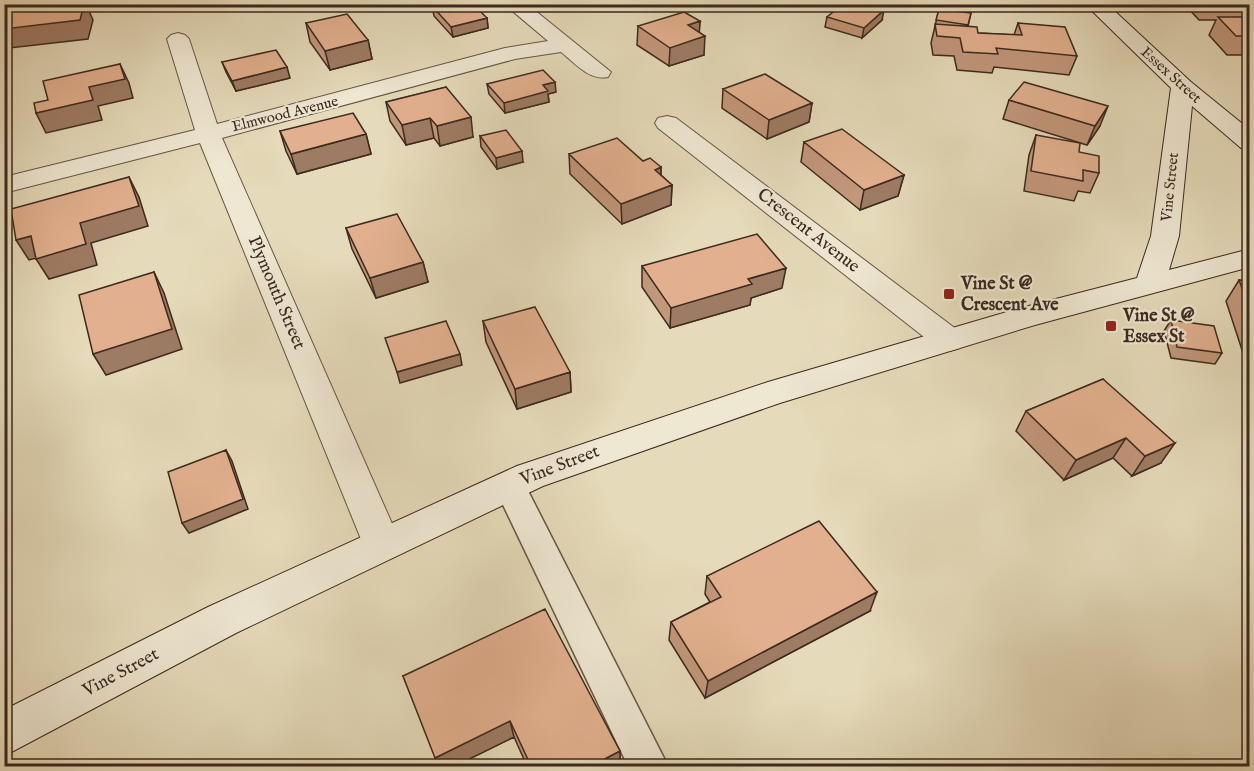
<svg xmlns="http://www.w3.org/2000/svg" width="1254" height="771" font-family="'IM FELL English',serif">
<rect width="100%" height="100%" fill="#e5dab9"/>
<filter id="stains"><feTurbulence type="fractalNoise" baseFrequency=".00333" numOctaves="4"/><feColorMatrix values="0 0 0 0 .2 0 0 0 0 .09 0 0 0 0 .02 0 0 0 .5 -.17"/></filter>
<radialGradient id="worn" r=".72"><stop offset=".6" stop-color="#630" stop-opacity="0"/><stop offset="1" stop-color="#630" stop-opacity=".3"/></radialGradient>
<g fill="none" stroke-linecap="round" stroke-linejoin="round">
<!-- lane casing -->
<g stroke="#665546" stroke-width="3">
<path id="lane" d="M510 473 521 477 668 766H628L494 486 499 477Z"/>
</g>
<!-- street casing -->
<g stroke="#665546" stroke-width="2">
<path id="street" d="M504 4H527L611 72 608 77C589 81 575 63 561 52L515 59 222 138 401 544 396 556 382 560 368 556 363 544 200 143 4 193V177L195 130 167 39 171 35 178 33 185 35 189 39 217 124 505 48 548 41Z
M667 116 676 118 960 332 965 340 960 348 949 351 938 348 658 128 655 123 658 118Z"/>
</g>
<!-- secondary casing -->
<g stroke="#3c291f" stroke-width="2">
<path id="secondary" d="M1085 4H1107L1191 82 1250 130V150L1241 148 1192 106 1179 236 1169 270 1250 249V267L1035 325 780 403 543 486 236 633 4 756V710L208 607 517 466 768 382 1017 309 1137 278 1151 236 1171 88Z"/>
</g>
<!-- lane -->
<use href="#lane" fill="#eee7d2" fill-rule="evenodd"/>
<!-- street -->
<use href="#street" fill="#eee7d2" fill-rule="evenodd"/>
<!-- secondary -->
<use href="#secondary" fill="#eee7d2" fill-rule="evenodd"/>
</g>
<!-- wall -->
<path fill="#c2977a" stroke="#3c291f" stroke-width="1.5" d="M1190 4H1250V16L1248 17H1250V55H1227L1209 35 1216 20H1199L1188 8Z
M432 6 487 18 488 28 453 37 434 16Z
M939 9 971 13 968 26 978 33 1014 35 1018 23 1077 56 1069 75 994 67 992 73 957 70 954 56 933 55 931 43Z
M827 17 882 20 862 38 825 27Z
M700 21 699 33 704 55 669 66 637 45 638 26Z
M306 23 368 40 372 59 330 70 310 42Z
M222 62 290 78 236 91 226 72Z
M487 84 556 92 548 94 549 102 505 113 489 94Z
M446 87 473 137 440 146 434 138 406 145 390 121 386 102Z
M723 89 812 103 809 122 767 139 722 108Z
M1009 100 1100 126 1087 145 1003 119Z
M280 131 366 134 371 154 297 174 286 151Z
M1036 135 1099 173 1090 193 1078 191 1074 201 1024 191 1029 155Z
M480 136 523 162 497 169 481 147Z
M804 142 904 175 898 196 860 210 801 162Z
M569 154 643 161 661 167V175L672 185 671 205 622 224 570 174Z
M346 228 423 262 428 282 376 298 352 249Z
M642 266 782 288 751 298 750 305 670 328 642 287Z
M1239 280 1250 282V357L1244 356 1226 301Z
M1171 320 1222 353 1215 364 1171 358 1164 331Z
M483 321 570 372 571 392 517 409 486 342Z
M1103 379 1161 463 1132 476 1113 458 1064 480 1016 431 1026 411Z
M707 576 870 611 705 698 669 640 671 622 710 602 705 594Z
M403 676 620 751V766H527L514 737 455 766H439Z"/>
<!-- shaded-wall -->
<path fill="#9e7b63" stroke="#3c291f" stroke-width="1.5" d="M84 4H86L93 20 88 39 9 48 4 41V29Z
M884 10 882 20 862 38 864 28Z
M487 18 488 28 453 37 451 27Z
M700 21 699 38 705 36 704 55 669 66 670 48 688 25Z
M368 40 372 59 330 70 325 51Z
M120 64 129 83 133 98 98 106 102 120 46 133 36 113 89 87Z
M287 67 290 78 236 91 232 81Z
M555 82 556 92 548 94 549 102 505 113 504 103 543 85Z
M812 103 809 122 767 139 769 120Z
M1108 106 1100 126 1087 145 1095 126Z
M471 117 473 137 440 146 437 126Z
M430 118 434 138 406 145 402 125Z
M366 134 371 154 297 174 291 154Z
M522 151 523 162 497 169 496 158Z
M661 167 660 188 655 170Z
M904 175 898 196 860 210 864 190Z
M129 177 139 197 148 226 91 243 97 265 49 279 36 259 80 223Z
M672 185 671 205 622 224 621 204Z
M31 236 44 256 29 260 16 240Z
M423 262 428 282 376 298 370 278Z
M786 268 782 288 751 298 750 305 670 328 671 308 748 279Z
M154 272 164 293 182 349 106 375 93 354Z
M460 354 462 365 400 383 397 372Z
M570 372 571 392 517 409 515 389Z
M1126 438 1113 458 1064 480 1076 460Z
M1175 443 1161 463 1132 476 1145 456Z
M226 450 232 461 248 509 189 533 182 523Z
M877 592 870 611 705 698 708 681Z
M510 721 514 737 455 766H439L435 758Z
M620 751V766H591Z"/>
<!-- building -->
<path fill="#e2b08e" stroke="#3c291f" stroke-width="1.5" d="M59 4H84L80 20 4 29V16L7 10Z
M440 4H473L487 18 451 27 432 6Z
M843 4H864L884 10 864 28 827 17Z
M1198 4H1250V7H1247L1250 9V11L1204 10Z
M939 9 971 13 968 25 936 20Z
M684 12 700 21 688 25 705 36 670 48 638 26Z
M347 14 368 40 325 51 306 23Z
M1218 17H1250V36H1236Z
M1018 23 1065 27 1077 56 996 48 998 54 963 52 960 38 937 36 935 24 977 27 978 33 1022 35Z
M276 50 287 67 232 81 222 62Z
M120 64 125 79 89 87 93 100 36 113 34 103 48 100 43 81Z
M543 70 555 82 543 85 548 91 504 103 487 84Z
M765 74 812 103 769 120 723 89Z
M1024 82 1108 106 1095 126 1009 100Z
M446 87 471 117 437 126 430 118 402 125 386 102Z
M353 113 366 134 291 154 280 131Z
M842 129 904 175 864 190 804 142Z
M506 130 522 151 496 158 480 136Z
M1036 135 1080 143 1079 152 1099 156V173L1083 170V181L1031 171Z
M617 138 643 161 650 158 661 167 655 170 672 185 621 204 569 154Z
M129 177 139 206 80 223 86 244 36 259 31 236 16 240 11 209Z
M397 214 423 262 370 278 346 228Z
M757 234 786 268 748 279 752 284 671 308 642 266Z
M154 272 172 329 93 354 79 295Z
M1239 280 1250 282V310Z
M535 307 570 372 515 389 483 321Z
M1171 320 1214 326 1222 353 1177 347Z
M446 321 460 354 397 372 385 338Z
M1103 379 1175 443 1145 456 1126 438 1076 460 1026 411Z
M226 450 243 499 182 523 168 472Z
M819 521 877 592 708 681 671 622 721 597 707 576Z
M545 609 620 751 591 766H531L510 721 435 758 403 676Z"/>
<!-- markers -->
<g fill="#8f2418" stroke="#eee7d2" stroke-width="2">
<rect x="943" y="288" width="12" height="12" rx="3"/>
<rect x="1105" y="320" width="12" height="12" rx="3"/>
</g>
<g text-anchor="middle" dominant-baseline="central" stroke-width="4.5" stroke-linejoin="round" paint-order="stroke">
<!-- far-street labels -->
<g font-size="15" fill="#3c291f" stroke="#eee7d2">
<text transform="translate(1171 75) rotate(42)">Essex Street</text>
<text transform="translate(285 114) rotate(-14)">Elmwood Avenue</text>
<text transform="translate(1170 187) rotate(-84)">Vine Street</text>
</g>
<!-- street labels -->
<g font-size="18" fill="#3c291f" stroke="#eee7d2">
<text transform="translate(808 231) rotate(38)">Crescent Avenue</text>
<text transform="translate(276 293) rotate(67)">Plymouth Street</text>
<text transform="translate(560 466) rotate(-21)">Vine Street</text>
<text transform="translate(121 673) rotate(-28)">Vine Street</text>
</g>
<!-- poi labels -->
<g font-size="18" font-weight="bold" fill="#3c291f" stroke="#eee7d2" text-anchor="start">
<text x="961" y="284">Vine St @<tspan x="961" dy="21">Crescent Ave</tspan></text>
<text x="1123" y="316">Vine St @<tspan x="1123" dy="21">Essex St</tspan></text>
</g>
</g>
<!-- margin -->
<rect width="1254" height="771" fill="none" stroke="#e5dab9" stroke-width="24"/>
<rect x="6" y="6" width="1242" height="759" fill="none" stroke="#3c291f" stroke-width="3"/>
<rect x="12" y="12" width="1230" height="747" fill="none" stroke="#3c291f" stroke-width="1.5"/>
<rect width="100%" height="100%" filter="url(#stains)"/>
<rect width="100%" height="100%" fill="url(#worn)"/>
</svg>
